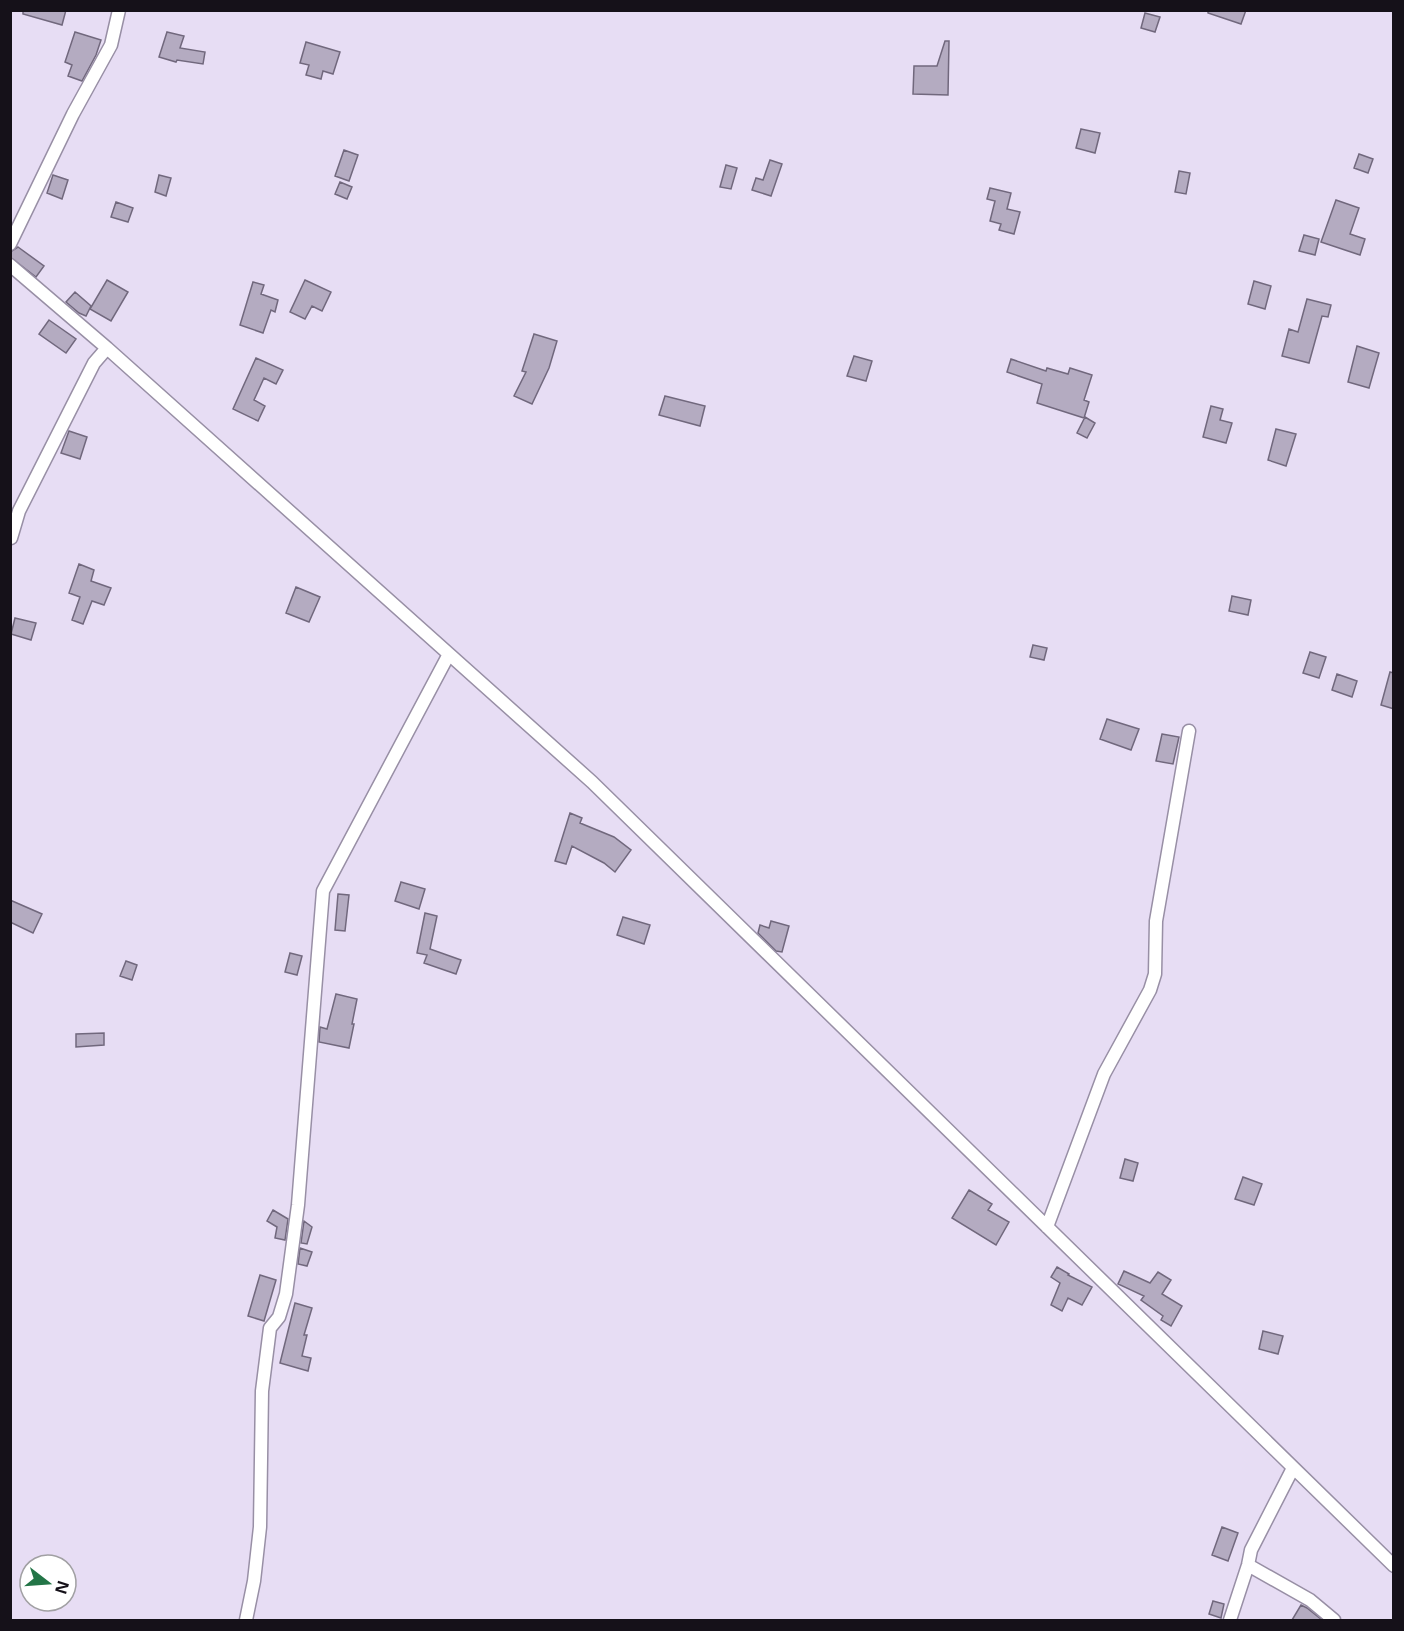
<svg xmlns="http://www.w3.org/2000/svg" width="1404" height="1631" font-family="'Open Sans',sans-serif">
<rect width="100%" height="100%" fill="#e7ddf4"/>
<!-- building -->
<path fill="#b4abc1" stroke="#71687d" stroke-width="1.5" d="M23 10H66L62 25 23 14Z
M1208 10H1246L1241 24 1208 13Z
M1145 13 1160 17 1155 32 1141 28Z
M75 32 101 40 96 55 82 81 68 76 72 65 65 62Z
M167 32 184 36 180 48 205 52 203 64 177 60 176 62 159 57Z
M945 41H949L948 95 913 94 914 66H937Z
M306 42 340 52 333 74 323 71 321 79 306 75 309 65 300 63Z
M1081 129 1100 133 1095 153 1076 148Z
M344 150 358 155 349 181 335 176Z
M1359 154 1373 159 1368 173 1354 168Z
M770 160 782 164 771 196 752 190 756 178 763 180Z
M726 165 737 168 731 189 720 187Z
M1179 171 1190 173 1186 194 1175 192Z
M53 175 68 180 62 199 47 193Z
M159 175 171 178 166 196 155 192Z
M340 182 352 187 347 199 335 194Z
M990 188 1011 193 1007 209 1020 212 1014 234 999 230 1001 224 990 221 995 201 987 199Z
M1336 200 1359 208 1350 234 1365 239 1360 255 1321 242Z
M116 202 133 208 128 222 111 217Z
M1304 235 1319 239 1315 255 1299 251Z
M18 247 44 266 36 277 10 257V252Z
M107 280 128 292 111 321 90 309Z
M305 280 331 292 322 311 312 306 305 319 290 312Z
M1254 281 1271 286 1265 309 1248 304Z
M253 282 264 285 261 294 278 300 275 312 271 310 263 333 240 325Z
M75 292 91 306 86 316 79 313 66 302Z
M1307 299 1331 305 1328 317 1322 316 1309 363 1282 356 1289 329 1298 332Z
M49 320 76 339 66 353 39 334Z
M534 334 557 341 549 368 532 404 514 396 526 372 522 371Z
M1357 346 1379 353 1369 388 1348 382Z
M854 356 872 361 866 381 847 376Z
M256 358 283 370 276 384 264 378 254 400 265 406 258 421 233 409Z
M1011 359 1046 371 1047 368 1068 374 1070 368 1092 375 1084 400 1089 402 1084 418 1037 403 1042 384 1007 372Z
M665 396 705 406 700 426 659 415Z
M1211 406 1223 409 1220 420 1232 423 1226 443 1203 437Z
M1085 417 1095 423 1087 438 1077 433Z
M1276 429 1296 434 1286 466 1268 460Z
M69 431 87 437 80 459 61 453Z
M79 564 94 570 91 581 111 588 104 605 92 601 83 624 72 620 80 597 69 593Z
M296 587 320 597 309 622 286 613Z
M1232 596 1251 600 1248 615 1229 611Z
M15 618 36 623 31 640 11 634Z
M1033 645 1047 648 1044 660 1030 657Z
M1310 652 1326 657 1319 678 1303 673Z
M1390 672 1394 673V709L1381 705Z
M1337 674 1357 681 1352 697 1332 690Z
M1107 719 1139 729 1131 750 1100 739Z
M1162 734 1179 737 1173 764 1156 761Z
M570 813 582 818 580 823 614 837 631 850 615 872 604 863 572 846 566 864 555 861Z
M401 882 425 889 419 909 395 901Z
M338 894 349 895 345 931 335 930Z
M10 900 42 914 33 933 10 922Z
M425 913 437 916 430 949 461 960 456 974 424 963 427 955 417 953Z
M623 917 650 925 644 944 617 935Z
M771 921 789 926 782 952 776 951 758 933 760 925 769 928Z
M290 953 302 956 297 975 285 972Z
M126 961 137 965 132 980 120 976Z
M336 994 357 999 352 1024H354L349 1048 319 1042 320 1027 327 1029Z
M104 1033V1045L76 1047V1034Z
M1125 1159 1138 1163 1133 1181 1120 1178Z
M1243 1177 1262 1184 1254 1205 1235 1199Z
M969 1190 992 1204 988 1210 1009 1222 996 1245 952 1218Z
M273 1210 288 1219 285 1240 275 1238 277 1227 267 1221Z
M304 1221 312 1227 307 1244 301 1243Z
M300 1248 312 1252 307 1266 298 1264Z
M1057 1267 1069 1274 1068 1275 1092 1287 1082 1305 1068 1298 1062 1311 1051 1305 1060 1283 1051 1277Z
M1124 1271 1150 1283 1158 1272 1171 1280 1162 1294 1182 1306 1171 1326 1161 1320 1163 1316 1141 1300 1144 1296 1118 1284Z
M260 1275 276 1280 264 1321 248 1316Z
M295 1303 312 1308 304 1335H307L302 1356 311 1358 308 1371 280 1363Z
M1263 1331 1283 1336 1278 1354 1259 1349Z
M1222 1527 1238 1533 1228 1561 1212 1555Z
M1213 1601 1224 1604 1221 1618 1209 1614Z
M1301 1605 1307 1608 1322 1620H1292Z"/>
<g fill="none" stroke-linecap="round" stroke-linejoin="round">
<!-- minor casing -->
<g stroke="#988fa5" stroke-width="15">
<path id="minor" d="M10 244 73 114 111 45 119 10
M10 265 107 348 592 782 1394 1566
M11 538 19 511 94 363 107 348
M1047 1227 1104 1074 1150 990 1155 974 1156 921 1189 731
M1248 1565 1310 1600 1334 1620
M246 1620 254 1581 260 1527 262 1391 270 1328 279 1317 286 1294 298 1205 323 891 449 654
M1230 1620 1248 1565 1251 1550 1293 1468"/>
</g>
<!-- minor -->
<use href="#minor" stroke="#fff" stroke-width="12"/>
</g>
<!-- border -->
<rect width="1404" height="1631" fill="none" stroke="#151119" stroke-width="24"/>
<!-- north arrow -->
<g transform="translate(48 1583) rotate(107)"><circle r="28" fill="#ffffff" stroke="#a1a0a3" stroke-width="1.5"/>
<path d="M0-4.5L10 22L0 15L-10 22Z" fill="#237547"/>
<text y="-9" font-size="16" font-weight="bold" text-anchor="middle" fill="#151119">N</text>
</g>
</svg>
